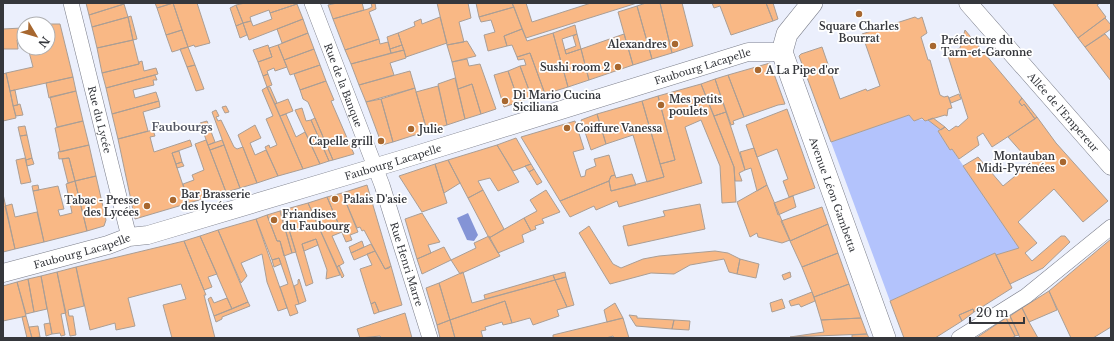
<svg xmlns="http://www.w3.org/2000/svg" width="1114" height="341" font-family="'Libre Baskerville',serif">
<rect width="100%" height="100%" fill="#ebeffc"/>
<!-- green -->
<path fill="#b3c3fc" d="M909 115 914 121C926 117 932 122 941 130L938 131 950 150 952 149 1019 248 996 255 994 254 890 301 831 142Z"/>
<!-- water -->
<path fill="#8494d6" d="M468 213 478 235 474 241 467 240 457 218Z"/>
<!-- building -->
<path fill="#f9b885" stroke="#aa9e95" d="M86 3H124V4L89 15Z
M155 3H173L157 8Z
M173 3H197L210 43 195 47 194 45 188 47Z
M173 3 182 30 166 35 157 8Z
M245 3H297V4L270 13 269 10 250 17 251 21 243 23 236 5Z
M337 3H362L364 10 333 19 328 5Z
M371 3H375L376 9 369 12 379 39 345 50 333 19 368 9 372 7Z
M437 3H468L471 18 459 22 464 42 447 45Z
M476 3H512L514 7 479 17Z
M512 3H526L532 22 591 3H637L526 38Z
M646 3H660L672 53 652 59 637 6Z
M660 3H682L693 46 672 53Z
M712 3H766L773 21 731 35 720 6 714 8Z
M766 3H773L778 19 773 21Z
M1055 3H1100L1097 5 1106 17 1078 38 1053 4Z
M124 4 128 17 92 27 89 15Z
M297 4 303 19 249 40 243 23 251 21 253 26 272 19 270 13Z
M236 5 243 23 236 26 230 8Z
M637 6 652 59 633 65 618 12Z
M514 7 522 29 504 36 507 46 488 51 484 35 495 32 491 20 481 22 479 17Z
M131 16 137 39 133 40 128 17Z
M128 17 133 40 97 48 92 27Z
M440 17 447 43 406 57 398 33 415 26 414 22 421 19 422 24Z
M915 17 918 19 922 17 927 33 921 37 928 60H930L940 95 944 97 948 96 952 108 948 109 947 116 945 115 925 121 922 118 914 121 909 115 831 142 799 56 801 54 822 47 840 99 866 89 867 91 880 86 862 34Z
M1105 18 1111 25V29L1085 47 1078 38Z
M303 19 308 33 282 43 277 29Z
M243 23 247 35 240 38 236 26Z
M48 24H60L73 77 10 91 6 73 33 67 28 48H48Z
M21 25H24V39L17 40 18 49H3V29L22 28Z
M575 25 577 34 562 39 566 54 581 49 589 80 568 87 553 33Z
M522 29 527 41 553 33 568 87 545 94 530 53 517 57 512 45 507 46 504 36Z
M182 30 188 47 172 52 166 35Z
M965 30 1022 98 1019 102 1022 106 1024 104 1035 119 992 147 983 133 977 137 979 145 959 159 952 149 950 150 938 131 945 127 949 131 956 126 958 127 968 118 947 53 960 48Z
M308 33 314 49 284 60 278 45Z
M398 33 402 45 390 49 387 37Z
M577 34 581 49 566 54 565 50 576 46 573 36Z
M624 34 633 65 589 80 581 49Z
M1105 34 1111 41V81L1085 47Z
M379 39 380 44 388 42 391 53 351 64 345 50Z
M133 40 139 64 102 73 97 48Z
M467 41 476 56 452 62 447 45Z
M268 45 272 57 258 62 253 50Z
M278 45 287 67 275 71 274 68 267 71 268 74 263 76 258 62 272 57 269 48Z
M402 45 404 50 391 53 390 49Z
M188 47 195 65 187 67 180 49Z
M314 49 320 65 290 75 284 60Z
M404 50 406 58 390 63 394 75 359 85 351 64Z
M530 53 545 94 532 98 520 66 526 65 524 59 518 60 517 57Z
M467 59 469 66 480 64 496 109 481 114 472 84 458 89 452 62Z
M142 61 144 71 156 68 158 74 106 88 102 73 139 64V62Z
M770 63 785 104 778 105 744 117 728 75Z
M195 65 204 89 196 91 187 67Z
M320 65 326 81 300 90 294 74Z
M520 66 532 98 519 102 508 71Z
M410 71 415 88 366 102 359 85Z
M508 71 519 102 504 107 494 75Z
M6 73 16 118 3 121V74Z
M268 74 272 85 267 87 263 76Z
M155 75 157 80H153L154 85 133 90 135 98 156 92 159 101 112 114 106 88Z
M728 75 744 117 733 121 734 124 731 125 715 79Z
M73 77 76 91 49 98 46 83Z
M455 78 465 119 447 125 438 84Z
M715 79 726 112 714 116 701 84Z
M326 81 334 100 331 101 354 154 333 160 308 102 303 99 300 90Z
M472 84 481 114 465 119 458 89Z
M701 84 734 167 736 202 722 203 720 166 701 120 685 127 702 183 619 207 617 201 596 210 594 206 570 217 560 201 609 181 611 191 664 177 660 164 675 160 658 96Z
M438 86 447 125 427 131 416 92Z
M267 87 303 169 278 176 265 147 269 145 270 148 277 145 266 119 273 116 262 90Z
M267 87H270L277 103 275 104Z
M415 88 427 131 393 142 381 99Z
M15 90 18 105 13 106 10 91Z
M76 91 83 121 57 127 50 97Z
M959 94 961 99 951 103 949 98Z
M658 96 675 160 660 164 642 101Z
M1022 98 1037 117 1035 119 1024 104 1022 106 1019 102Z
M288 99 293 111 280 116 275 104Z
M381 99 393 142 382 145 366 102Z
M159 101 160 107 143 112 148 131 118 139 112 114Z
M642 101 664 177 647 182 633 135 606 144 597 114Z
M20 104 23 115 16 116 13 106Z
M226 106 229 112 225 113 222 107Z
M302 108 306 121 311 120 329 161 320 164 295 110Z
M787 109 815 188 789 197 783 181 788 179 777 149 757 157 746 125Z
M216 110 219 116 216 117 218 121 221 120 234 147 237 149 243 147 257 183 240 188 212 112Z
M726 112 745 170 739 173 742 181H735L734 167 714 116Z
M286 114 296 137 305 132 320 164 303 169 280 116Z
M597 114 606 144 591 150 581 120Z
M1037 117 1056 143 1108 201 1083 222 1054 189 1018 222 1037 243 1025 253 1032 261 1061 236H1065L1070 242 1043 268 1010 284 996 255 1019 248 963 166 978 157 1003 186 1031 163 1008 137Z
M315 118 333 160 329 161 311 120Z
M933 118 945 127 941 130 928 120Z
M83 121 89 145 60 152 55 128Z
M207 121 215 142 208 145 200 123Z
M575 121 584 149 573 152 581 177 585 176 586 170 596 166 594 159 609 155 615 175 611 176 609 181 560 201 521 137Z
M255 125 261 138 250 143 255 155 266 150 278 176 257 183 238 135Z
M25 126 27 135 20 136 18 127Z
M153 130 155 136 150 137 154 152 190 140 192 146 172 153 189 203 135 219 118 139Z
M27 135 32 158 26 160 20 136Z
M516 138 531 164 513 171 497 145Z
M206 140 226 192 189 203 183 184 194 180 192 175 204 170 195 144Z
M222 140 224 145 210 150 208 145Z
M89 145 96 176 75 181 69 158 59 159 58 152Z
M224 145 240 188 226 192 210 150Z
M497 145 519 182 498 191 490 178 478 181 483 190 468 198 448 160Z
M754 148 767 185 757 191 751 168 745 170 740 152Z
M179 151 182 162 176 164 172 153Z
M25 158 31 182 21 184 16 160Z
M32 158 34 164 27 166 26 160Z
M69 158 75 181 68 183 62 159Z
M448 160 460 183 444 193 435 164Z
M182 162 184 166 177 168 176 164Z
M435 164 447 203 422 212 399 176Z
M531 164 534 169 529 172 525 166Z
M534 169 542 182 537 185 529 172Z
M632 174 636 185 611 191 609 181 611 176 615 175 616 178Z
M96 176 106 220 104 226 87 231 75 181Z
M75 181 87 231 44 242 33 191 58 186 64 209 58 210 60 216 72 213 66 184Z
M38 185 39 190 33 191 32 186Z
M367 185 391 266 389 268 385 269 364 230 362 231 360 227 357 228 342 193Z
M767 185 790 240 782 243 758 237 757 233 750 237 737 202Z
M483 190 504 229 489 238 468 198Z
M546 190 560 212 542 219 544 223 535 226 536 229 531 231 524 218 537 211 530 200Z
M342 193 358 232 350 235 352 240 346 242 327 197Z
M3 194 15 249 3 252Z
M793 196 796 207 778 215 774 203Z
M327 197 342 232 332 236 344 263 337 267 308 203Z
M308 203 340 275 326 279 327 270 316 239 302 244 313 283 306 286 283 210Z
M12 204 15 217 37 212 44 242 15 249 5 206Z
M700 204 705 229 628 246 623 226 665 216 663 211Z
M822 207 828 224 790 241 781 221Z
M283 210 296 252 292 253 280 211Z
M280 211 292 253 284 256 280 241H277L267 215Z
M422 213 440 242 428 245 431 253 417 259 405 219Z
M267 215 277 241H280L299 304 295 305 298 313 290 316 280 287 288 284 279 258 272 260 256 219Z
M524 218 531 231 522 235 524 242 498 253 489 238Z
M256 219 287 308 278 311 267 282 262 254 241 263 247 276 241 283 218 230Z
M828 224 838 253 802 267 790 241Z
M589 226 613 264 621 268 643 259 659 256 715 251 728 253 740 259 737 274 729 272 724 259 690 265 674 274 651 273 610 284 579 233Z
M218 230 248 302 232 309 200 236Z
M200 236 217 274 208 277 212 287 204 290 184 241Z
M489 236 500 256 460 274 451 260 476 248 474 243Z
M316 239 318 245 304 251 302 244Z
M1111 239V327L1093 338H1071L1049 291Z
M184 241 206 295H204L215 338H172L163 305 186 299 181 284 128 298 135 326 116 330 115 323 90 330 76 267Z
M362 241 364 247 351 253 349 247Z
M371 244 375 251 354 260 351 253Z
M444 247 451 260 422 274 417 259Z
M375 251 385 269 391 266 402 305 379 312 375 302 371 304 360 269 372 265 367 254Z
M838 253 849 284 814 297 802 267Z
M995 253 1012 288 974 312 973 309 959 315 962 321 935 338H904L890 301Z
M279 258 281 264 274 267 272 260Z
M740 259 759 264 756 278 737 274Z
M339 265 344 276 342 278 337 267Z
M76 267 84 306 68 310 69 316H73L76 335 70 336 57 272Z
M57 272 66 313 61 314 65 335 61 336 60 333 52 334 41 276Z
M463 272 472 303 555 280 567 307 557 310 559 316 533 325 530 318 512 323 505 301 450 320 439 283Z
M565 272 566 277 555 280 553 275Z
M790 272 791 277 784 280 782 275Z
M553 275 555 280 485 299 484 295Z
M41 276 47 309 34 312 28 279Z
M566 277 574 305 567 307 555 280Z
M28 279 34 312 26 314 17 282Z
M299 279 306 301 299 304 294 286 298 284V280Z
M17 282 26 316 3 321V286Z
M439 283 450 320 437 325 426 288Z
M849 284 861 318 821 320 814 297Z
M1049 291 1057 310 1029 322 1022 308Z
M812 292 815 301 801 307 799 304 791 306 789 301Z
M211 297 214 303 227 298 232 309 214 316 208 299Z
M782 299 785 308 772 312 770 303Z
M505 301 512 323 503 325 502 322 485 327 486 330 481 331 483 338H455L450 320Z
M248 302 250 306 222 317V319L216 322 214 316Z
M375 302 379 312 374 314 371 304Z
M615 303 623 318 607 322 604 310Z
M1022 308 1029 322 1038 338H1020L1010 316Z
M973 309 974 312 962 321 959 315Z
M405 313 412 338H381L380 336 360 338 357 329Z
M629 315 637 316V318L674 320 672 329 636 326Z
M26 316 32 338H27L22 317Z
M1010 316 1019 335 1015 336 1006 318Z
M623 318 629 338H614L613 336 606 338H553V335Z
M861 318 867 334 790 337 824 332 821 320Z
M1006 318 1015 336 1012 338H976Z
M450 320 455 338H440L437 325Z
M674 320 690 321 689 330 672 329Z
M50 323 52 334 46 336 44 324Z
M38 326 40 337 32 338 29 327Z
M867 334 869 338H852V335Z"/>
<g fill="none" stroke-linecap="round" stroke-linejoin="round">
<!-- minor casing -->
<g stroke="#7c7f8b" stroke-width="16">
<g id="minor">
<path id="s1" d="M71 3 129 237"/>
<path id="s2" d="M312 3 382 185 430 338"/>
<path d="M959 338 1026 296 1111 227"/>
</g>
</g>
<!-- tertiary casing -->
<g stroke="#7c7f8b" stroke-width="19">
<g id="tertiary">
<path id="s3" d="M968 3 1111 166"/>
<path id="s4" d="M3 273 108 245 129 237 148 235 400 160 748 52H782"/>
</g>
</g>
<!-- secondary casing -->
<g stroke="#7c7f8b" stroke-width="22">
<g id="secondary">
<path id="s5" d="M812 3 787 34 782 52 885 338"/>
</g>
</g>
<!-- minor -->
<use href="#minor" stroke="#fff" stroke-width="15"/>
<!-- tertiary -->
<use href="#tertiary" stroke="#fff" stroke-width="18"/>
<!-- secondary -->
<use href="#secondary" stroke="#fff" stroke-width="21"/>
</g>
<!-- markers -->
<g fill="#a7672f" stroke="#fff" stroke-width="1.5">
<circle cx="859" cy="14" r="4"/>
<circle cx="675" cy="44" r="4"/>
<circle cx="933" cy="46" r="4"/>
<circle cx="618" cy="67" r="4"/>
<circle cx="758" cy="70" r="4"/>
<circle cx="505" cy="101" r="4"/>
<circle cx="661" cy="105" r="4"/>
<circle cx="567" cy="128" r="4"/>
<circle cx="411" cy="129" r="4"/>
<circle cx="381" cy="141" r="4"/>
<circle cx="1063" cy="162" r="4"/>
<circle cx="335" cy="199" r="4"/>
<circle cx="173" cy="200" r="4"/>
<circle cx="147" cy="206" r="4"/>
<circle cx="274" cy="220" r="4"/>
</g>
<g text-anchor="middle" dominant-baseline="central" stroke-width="3.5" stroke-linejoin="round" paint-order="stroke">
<!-- poi labels -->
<g font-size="10" font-weight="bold" fill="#35373c" stroke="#fff" text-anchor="start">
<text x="859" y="26" text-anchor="middle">Square Charles<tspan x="859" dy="12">Bourrat</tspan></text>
<text x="941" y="40">Préfecture du<tspan x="941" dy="12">Tarn-et-Garonne</tspan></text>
<text x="667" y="44" text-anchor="end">Alexandres</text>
<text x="610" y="67" text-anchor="end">Sushi room 2</text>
<text x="766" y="70">A La Pipe d'or</text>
<text x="513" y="95">Di Mario Cucina<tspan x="513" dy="12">Siciliana</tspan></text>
<text x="669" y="99">Mes petits<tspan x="669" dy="12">poulets</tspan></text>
<text x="575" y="128">Coiffure Vanessa</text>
<text x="419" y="129">Julie</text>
<text x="373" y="141" text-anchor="end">Capelle grill</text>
<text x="1055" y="156" text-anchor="end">Montauban<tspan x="1055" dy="12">Midi-Pyrénées</tspan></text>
<text x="181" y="194">Bar Brasserie<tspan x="181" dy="12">des lycées</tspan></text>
<text x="343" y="199">Palais D'asie</text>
<text x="139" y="200" text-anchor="end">Tabac - Presse<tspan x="139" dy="12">des Lycées</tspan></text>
<text x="282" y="214">Friandises<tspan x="282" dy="12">du Faubourg</tspan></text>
</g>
<!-- street labels -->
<g font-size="10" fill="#35373c" stroke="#fff">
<text stroke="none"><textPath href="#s4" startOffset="730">Faubourg Lacapelle</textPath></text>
<text stroke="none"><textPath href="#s2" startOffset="88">Rue de la Banque</textPath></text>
<text stroke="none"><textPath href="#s3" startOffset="145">Allée de l'Empereur</textPath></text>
<text stroke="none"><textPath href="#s1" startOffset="120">Rue du Lycée</textPath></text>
<text stroke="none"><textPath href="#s4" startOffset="406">Faubourg Lacapelle</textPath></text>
<text stroke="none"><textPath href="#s5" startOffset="210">Avenue Léon Gambetta</textPath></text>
<text stroke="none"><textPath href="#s4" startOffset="82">Faubourg Lacapelle</textPath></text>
<text stroke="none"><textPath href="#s2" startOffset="278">Rue Henri Marre</textPath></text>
</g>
<!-- neighbourhood labels -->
<g font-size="11" font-weight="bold" fill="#535662" stroke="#fff">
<text x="182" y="127">Faubourgs</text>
</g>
</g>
<!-- border -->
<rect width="1114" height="341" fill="none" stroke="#35373c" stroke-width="8"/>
<!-- north arrow -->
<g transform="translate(36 36) rotate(128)"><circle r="19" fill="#ffffff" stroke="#aeafb1"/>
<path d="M0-3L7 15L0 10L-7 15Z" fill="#a7672f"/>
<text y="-6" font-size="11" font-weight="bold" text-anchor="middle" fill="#35373c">N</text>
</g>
<!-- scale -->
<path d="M970 317v6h54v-6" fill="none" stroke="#35373c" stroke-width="2"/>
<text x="976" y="317" font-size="12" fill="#35373c" stroke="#ffffff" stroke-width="3" paint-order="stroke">20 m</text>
</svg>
